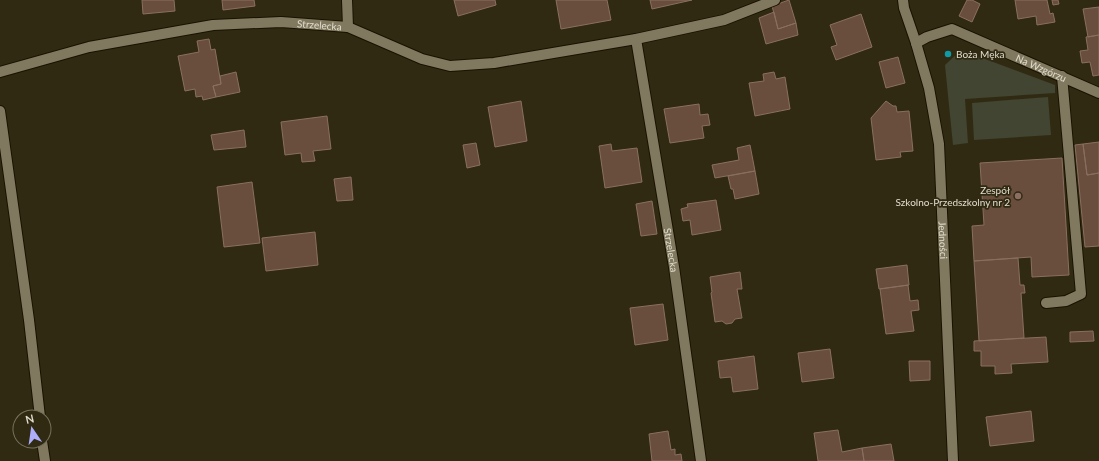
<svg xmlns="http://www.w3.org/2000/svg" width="1099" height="461" font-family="Lato,sans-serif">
<rect width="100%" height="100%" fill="#312a12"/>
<!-- green -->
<path fill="#414531" d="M961 50 1055 85V93L965 99 968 143 953 145 945 65Z
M1048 97 1051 135 974 140 972 103Z"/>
<!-- building -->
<path fill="#6a4e3d" stroke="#896f60" d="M142 0H174L175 11 143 14Z
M222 0H254L255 6 223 10Z
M454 0H495L496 5 458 16Z
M556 0H607L611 20 561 29Z
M650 0H692L652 9Z
M789 0 796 23 778 29 772 6Z
M967 0H972L980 4 972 22 959 16Z
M1015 0H1047L1050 14 1053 13 1055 22 1037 25 1036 16 1018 19Z
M1052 0H1058L1059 4 1053 5Z
M1099 7V35L1088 37 1083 9Z
M774 12 778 29 796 23 798 35 766 44 759 18Z
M861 14 872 47 836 60 831 47 837 45 830 25Z
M1099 35V75L1093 76 1090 62 1082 63 1080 51 1088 50 1086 37Z
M209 39 211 50 215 49 221 84 213 86 216 97 203 100 202 96 196 97 195 89 185 91 178 56 199 52 197 41Z
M898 57 905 83 886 88 879 62Z
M236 72 240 92 216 97 213 86 221 84 220 76Z
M774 72 776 79 785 77 790 109 755 116 749 83 764 81 763 74Z
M521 101 527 141 495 147 488 107Z
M886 101 893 106H896L897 112 909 111 913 151 900 152 901 157 876 160 871 118Z
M699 104 700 115 708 114 710 125 702 126 704 138 670 143 664 109Z
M327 116 331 149 313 151 315 161 302 162 301 153 285 155 281 122Z
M244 130 246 147 214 150 211 135Z
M1099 142V173L1087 175 1083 144Z
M476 143 480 165 467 168 463 145Z
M611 144 612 151 637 148 642 182 605 188 599 146Z
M1083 144 1087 175 1099 173V246L1085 247 1075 145Z
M750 145 755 171 715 178 712 165 739 160 737 148Z
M1062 158 1069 275 1032 277 1031 257 974 261 972 226 984 225 980 163Z
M755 171 759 194 735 199 733 189H731L728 176Z
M351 177 353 200 337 201 334 179Z
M252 182 260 243 224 247 217 187Z
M716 200 721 230 692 235 690 220 683 221 681 209 688 207 687 204Z
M652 201 657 234 641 236 636 204Z
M315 232 318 265 266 271 262 238Z
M1018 258 1020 285H1024L1025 293H1021L1024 338 979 341 974 261Z
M907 265 909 285 879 289 876 269Z
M740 272 742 289H737L742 318 735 319 732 323 726 324 722 321 715 322 711 293 712 292 710 277Z
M908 285 910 301 918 300 919 310 911 311 914 331 886 334 880 289Z
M663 304 668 340 635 345 630 308Z
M1093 331 1094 341 1070 342V332Z
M1046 337 1048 362 1011 364 1012 373 995 374V366H981V351H974V341Z
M830 349 834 378 802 382 798 353Z
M754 356 758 389 733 392 731 377 720 378 718 361Z
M909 361H930V380L910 381Z
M1031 411 1034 441 990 446 986 417Z
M838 430 842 452 862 448 864 461H818L814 433Z
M668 431 671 450 675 449V455L681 454 682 461H652L649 434Z
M891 444 894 461H864L862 448Z"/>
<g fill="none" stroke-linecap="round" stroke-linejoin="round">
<!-- minor casing -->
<g stroke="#191200" stroke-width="12">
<g id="minor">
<path d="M347 0 348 27"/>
<path id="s1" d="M903 0 904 8 916 43 929 88 939 144 953 461"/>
<path id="s2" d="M636 39 674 267 701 461"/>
<path id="s3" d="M916 43 927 37 952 29 1099 93"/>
<path id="s4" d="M0 72 89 47 213 25 281 22 348 27 422 59 450 66 494 63 636 39 724 20 775 0"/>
<path d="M0 111 29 320 40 417"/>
<path d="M1046 303 1066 301 1081 294 1062 76"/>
<path d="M42 441 45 461"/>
</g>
</g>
<!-- minor -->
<use href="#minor" stroke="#81795f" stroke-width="10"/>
</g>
<!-- markers -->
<circle fill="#0f9aa8" stroke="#312a12" stroke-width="1.5" cx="948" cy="54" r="4"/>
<circle fill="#8d6e63" stroke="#312a12" stroke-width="1.5" cx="1018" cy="196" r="4"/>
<g text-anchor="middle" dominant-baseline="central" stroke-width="3.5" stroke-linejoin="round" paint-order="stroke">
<!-- street labels -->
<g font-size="10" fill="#e0dccd" stroke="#312a12">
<text stroke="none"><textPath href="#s4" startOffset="325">Strzelecka</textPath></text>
<text stroke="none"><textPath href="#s3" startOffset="136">Na Wzgórzu</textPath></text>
<text stroke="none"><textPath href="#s1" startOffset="245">Jedności</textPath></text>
<text stroke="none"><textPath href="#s2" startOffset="214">Strzelecka</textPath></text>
</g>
<!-- poi labels -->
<g font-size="10" fill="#e0dccd" stroke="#312a12" text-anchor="start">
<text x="956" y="54">Boża Męka</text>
<text x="1010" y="190" text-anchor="end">Zespół<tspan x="1010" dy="12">Szkolno-Przedszkolny nr 2</tspan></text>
</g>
</g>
<!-- north arrow -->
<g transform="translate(32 429) rotate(347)"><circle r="19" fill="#312a12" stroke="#77715d"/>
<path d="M0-3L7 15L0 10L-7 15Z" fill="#aeaefb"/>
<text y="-6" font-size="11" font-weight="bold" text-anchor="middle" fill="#e0dccd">N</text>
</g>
</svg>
